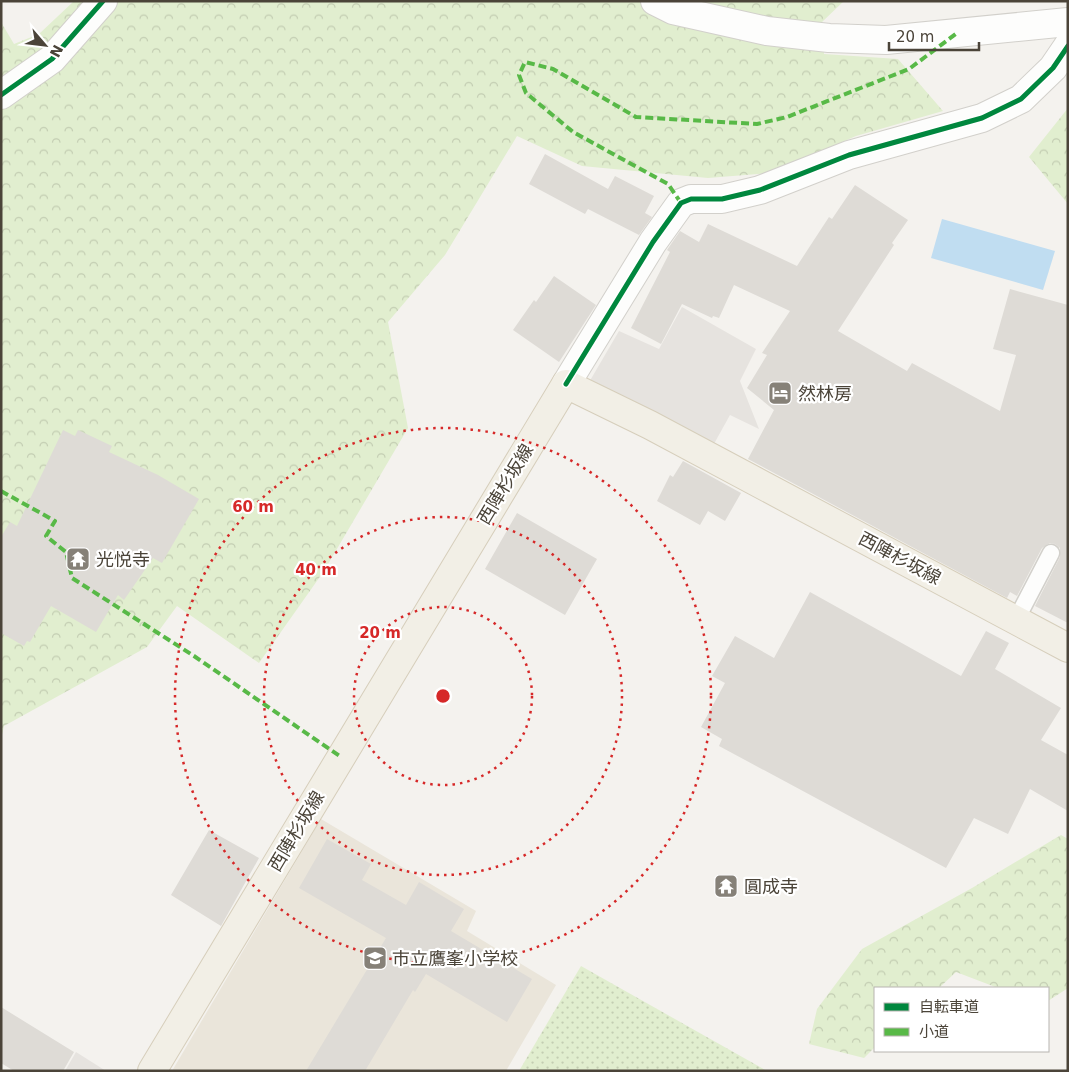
<svg xmlns="http://www.w3.org/2000/svg" width="1069" height="1072" font-family="'DejaVu Sans','Noto Sans JP',sans-serif">
<defs>
<pattern id="forest-crowns" width="20" height="18" patternUnits="userSpaceOnUse" patternTransform="scale(1.25)"><rect width="20" height="18" fill="#e1eecf"/><path d="M2 6a3 3 0 1 1 6 0M12 15a3 3 0 1 1 6 0" fill="none" stroke="#c3cdb2"/></pattern>
<pattern id="park-dots" width="8" height="8" patternUnits="userSpaceOnUse" patternTransform="scale(1.25)"><rect width="8" height="8" fill="#e1eecf"/><path d="M2 2h.1M6 6h.1" fill="none" stroke="#c3cdb2" stroke-width="1.8" stroke-linecap="round"/></pattern>
</defs>
<rect width="100%" height="100%" fill="#f4f2ee"/>
<!-- education -->
<path fill="#eae5da" d="M321 819 476 911 467 931 556 985 506 1071 420 1069 419 1071H172Z"/>
<!-- forest -->
<path fill="url(#forest-crowns)" d="M74 1H844L822 22 824 54 898 59 943 111 856 136 771 173 708 178 582 166 517 136 445 255 388 322 408 428 324 571 259 663 177 606 147 647 4 726 1 739V22L14 44 39 34Z
M1068 108V204L1029 157Z
M1061 835 1068 839V988L1048 1001V988H998L956 972 939 988H875V1047L864 1058 809 1044 817 1009 862 949 972 888Z"/>
<!-- park -->
<path fill="url(#park-dots)" d="M581 966 767 1071H519Z"/>
<!-- parking -->
<path fill="#e6e3df" d="M682 307 756 349 740 381 759 429 730 415 710 451 588 384 619 331 659 349Z
M76 1052 106 1071H65Z"/>
<!-- water -->
<path fill="#c0ddf1" d="M942 219 1055 251 1043 290 931 258Z"/>
<!-- building -->
<path fill="#dedbd6" d="M545 154 608 189 615 176 654 196 645 213 652 217 639 235 588 209 585 214 529 184Z
M855 185 908 220 892 243 894 245 838 331 907 371 912 363 1000 411 1016 355 993 349 1010 289 1068 305V623L1035 606 1060 557V548L1055 544 1050 543 1042 548 1017 596 1010 592 1007 598 748 459 774 410 747 388 767 355 762 353 790 311 734 285 719 318 713 316 712 318 682 304 661 344 631 328 670 252 667 250 680 231 699 242 708 224 797 266 829 217 832 219Z
M554 276 596 305 559 362 513 330 534 300 536 302Z
M63 430 75 436 78 430 112 446 109 452 158 475 199 499 162 563 153 558 124 600 118 595 96 632 51 606 30 642 27 641 24 646 1 633V537L10 522 17 526Z
M683 461 741 493 725 521 708 511 700 525 657 501 670 475 673 477Z
M517 513 597 559 565 615 485 569Z
M810 592 961 676 986 631 1009 643 995 669 1061 708 1041 740 1068 755V811L1030 789 1008 834 974 818 946 868 719 746 722 739 701 727 725 683 712 676 735 636 774 658Z
M209 830 259 858 221 926 171 895Z
M327 839 371 864 362 880 406 905 419 882 464 909 451 931 532 979 507 1022 426 974 415 992 413 990 365 1071H306L386 938 299 888Z
M1 1007 74 1052 63 1071H14L1 1063Z"/>
<g fill="none" stroke-linecap="round" stroke-linejoin="round">
<!-- lane casing -->
<g stroke="#d2d0cb" stroke-width="19">
<path id="lane" d="M1016 620 1051 553"/>
</g>
<!-- street casing -->
<g stroke="#d2d0cb" stroke-width="30">
<path id="street" d="M655 1 673 10 767 31 829 38 886 40 1068 22
M1 95 52 59 103 1
M566 384 653 242 681 203 691 199H722L760 190 849 155 982 118 1021 99 1053 68 1068 46"/>
</g>
<!-- primary casing -->
<g stroke="#d6cebb" stroke-width="30">
<path id="primary" d="M152 1071 566 384 650 425 1068 648"/>
</g>
<!-- lane -->
<use href="#lane" stroke="#fdfdfc" stroke-width="16"/>
<!-- street -->
<use href="#street" stroke="#fdfdfc" stroke-width="28"/>
<!-- primary -->
<use href="#primary" stroke="#f2efe6" stroke-width="28"/>
<!-- quiet -->
<path stroke="#58b947" stroke-width="4" stroke-dasharray="8 4" stroke-linecap="butt" d="M681 203 668 184 573 132 526 93 519 75 525 62 553 69 636 117 757 124 787 117 909 69 957 33
M1 491 55 521 46 536 66 552 72 578 194 656 341 757"/>
<!-- cycleway casing -->
<g stroke="#fff" stroke-width="8">
<path id="cycleway" d="M1 95 52 59 103 1
M566 384 653 242 681 203 691 199H722L760 190 849 155 982 118 1021 99 1053 68 1068 46"/>
</g>
<!-- cycleway -->
<use href="#cycleway" stroke="#00873e" stroke-width="5"/>
</g>
<!-- distance rings -->
<g fill="none" stroke="#d62828" stroke-width="2.5" stroke-dasharray="2.5 5">
<circle cx="443" cy="696" r="89"/>
<circle cx="443" cy="696" r="179"/>
<circle cx="443" cy="696" r="268"/>
</g>
<!-- icons -->
<defs>
<g id="hotel-square" transform="scale(1.25)"><rect x="-9" y="-9" width="18" height="18" rx="4" fill="#868178" stroke="#fff"/><path d="M-6-4.5h1.5V1H6V5H4.5V3h-9V5H-6ZM-4 0a1.8 1.8 0 1 1 3.6 0ZM.5 0V-2.5h3Q6-2.5 6 0Z" fill="#fff"/></g>
<g id="temple-square" transform="scale(1.25)"><rect x="-9" y="-9" width="18" height="18" rx="4" fill="#868178" stroke="#fff"/><path d="M0-6L5-2H3V0L6.5 2.5H4V6H1.5V3h-3V6H-4V2.5H-6.5L-3 0V-2H-5Z" fill="#fff"/></g>
<g id="school-square" transform="scale(1.25)"><rect x="-9" y="-9" width="18" height="18" rx="4" fill="#868178" stroke="#fff"/><path d="M0-5L7-2L0 1L-7-2ZM-4 1L0 2.5L4 1V4Q0 6-4 4Z" fill="#fff"/></g>
</defs>
<g fill-rule="evenodd">
<use href="#hotel-square" x="780" y="393"/>
<use href="#temple-square" x="78" y="559"/>
<use href="#temple-square" x="726" y="886"/>
<use href="#school-square" x="375" y="958"/>
</g>
<g text-anchor="middle" dominant-baseline="central" stroke-width="4.5" stroke-linejoin="round" paint-order="stroke">
<!-- poi labels -->
<g font-size="18" fill="#4b4439" stroke="#fff" text-anchor="start">
<text x="798" y="393">然林房</text>
<text x="96" y="559">光悦寺</text>
<text x="744" y="886">圓成寺</text>
<text x="392" y="958">市立鷹峯小学校</text>
</g>
<!-- street labels -->
<g font-size="18" fill="#4b4439" stroke="#fff">
<text transform="translate(505 484) rotate(-59)">西陣杉坂線</text>
<text transform="translate(900 558) rotate(28)">西陣杉坂線</text>
<text transform="translate(296 831) rotate(-59)">西陣杉坂線</text>
</g>
</g>
<circle cx="443" cy="696" r="8" fill="#d62828" stroke="#fff" stroke-width="2.5"/>
<g font-size="15" text-anchor="middle" font-weight="bold" fill="#d62828" stroke="#fff" stroke-width="4.5" stroke-linejoin="round" paint-order="stroke">
<text x="253" y="512">60 m</text>
<text x="316" y="575">40 m</text>
<text x="380" y="638">20 m</text>
</g>
<!-- border -->
<rect width="1069" height="1072" fill="none" stroke="#4b4439" stroke-width="5"/>
<!-- legend -->
<rect x="874" y="987" width="175" height="65" fill="#ffffff" stroke="#b7b4b0"/>
<rect x="884" y="1003" width="25" height="8" fill="#00873e" stroke="#b7b4b0"/>
<text x="919" y="1012" font-size="15" fill="#4b4439">自転車道</text>
<rect x="884" y="1028" width="25" height="8" fill="#58b947" stroke="#b7b4b0"/>
<text x="919" y="1037" font-size="15" fill="#4b4439">小道</text>
<!-- north arrow -->
<g transform="translate(45 45) rotate(118)" stroke="#ffffff" stroke-width="4" paint-order="stroke">
<path d="M0-4L9 19L0 12L-9 19Z" fill="#4b4439"/>
<text y="-8" font-size="14" font-weight="bold" text-anchor="middle" fill="#4b4439">N</text>
</g>
<!-- scale -->
<path d="M889 42v8h90v-8" fill="none" stroke="#4b4439" stroke-width="2.5"/>
<text x="896" y="42" font-size="15" fill="#4b4439" stroke="#ffffff" stroke-width="4" paint-order="stroke">20 m</text>
</svg>
